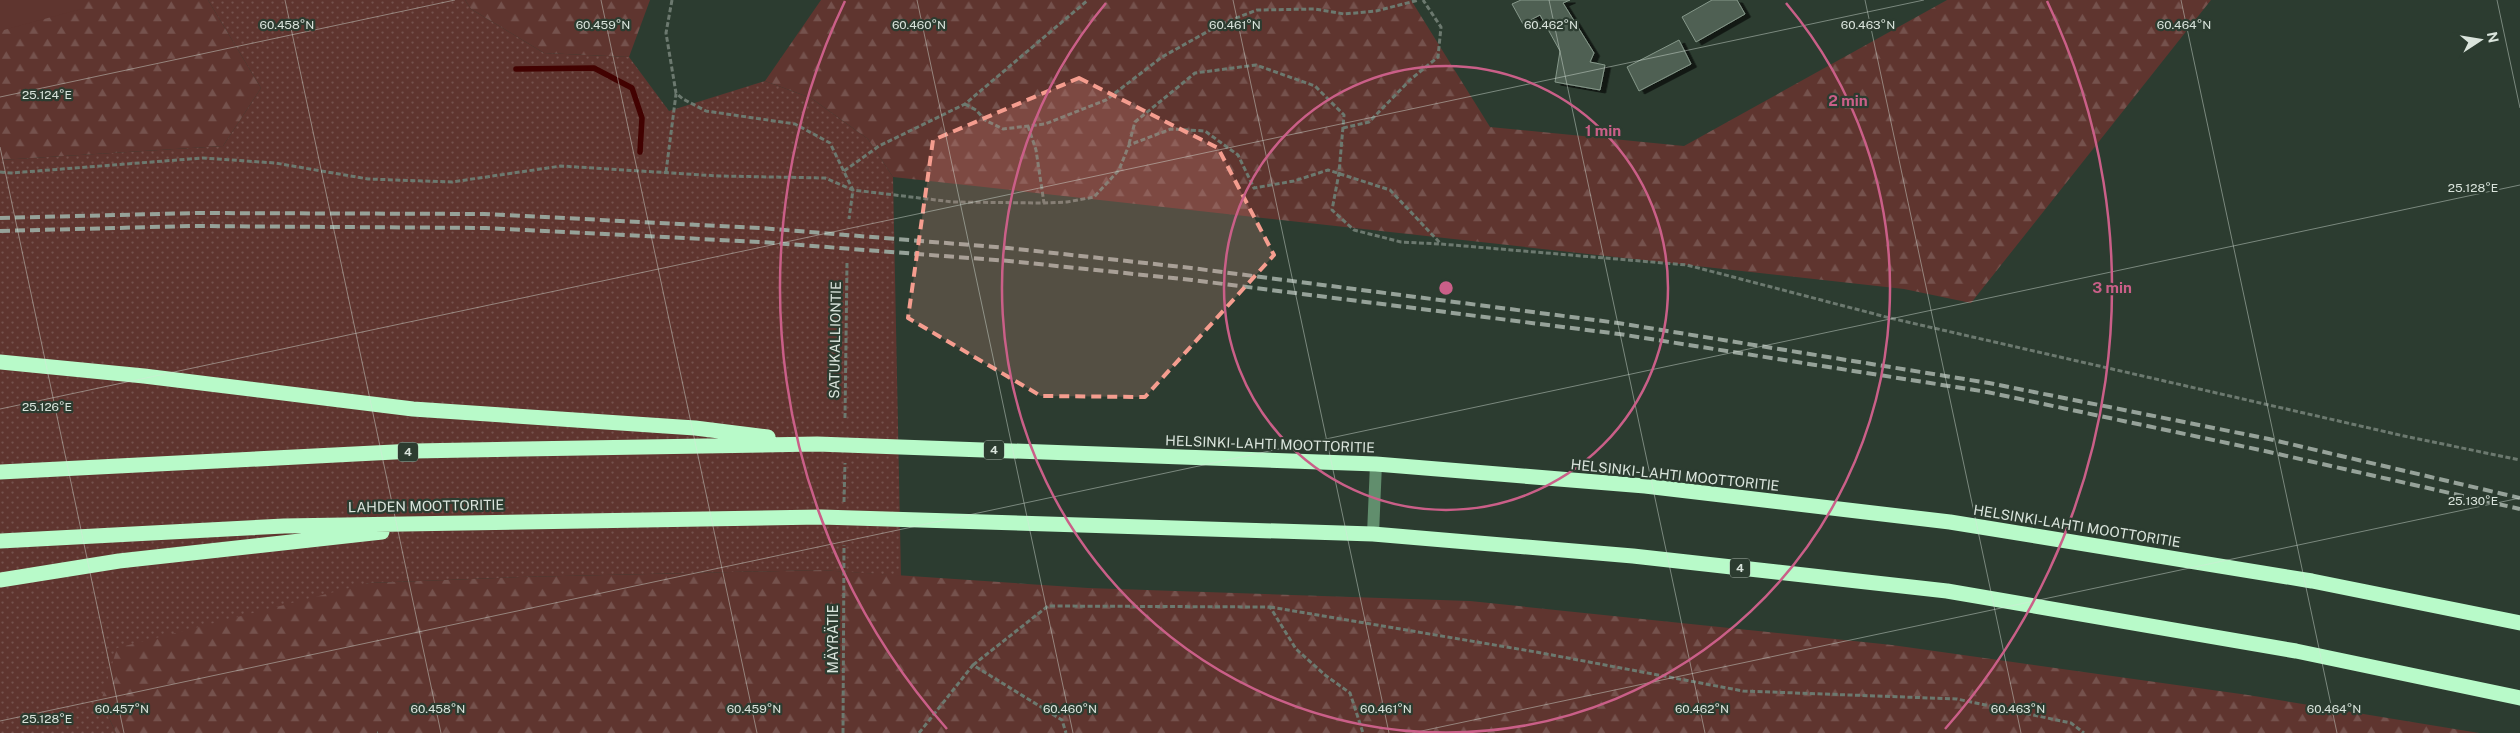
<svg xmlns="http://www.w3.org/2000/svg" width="2520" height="733" font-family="'Public Sans',sans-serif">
<defs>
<pattern id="grass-dots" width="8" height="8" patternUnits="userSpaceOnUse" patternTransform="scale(1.25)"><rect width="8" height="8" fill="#5f352f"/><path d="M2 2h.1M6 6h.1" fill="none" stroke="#75524d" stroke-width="1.8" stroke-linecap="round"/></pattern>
<pattern id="forest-firs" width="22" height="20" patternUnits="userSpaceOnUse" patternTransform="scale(1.25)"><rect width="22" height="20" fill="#5f352f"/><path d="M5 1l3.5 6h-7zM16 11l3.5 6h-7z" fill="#75524d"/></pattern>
<filter id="shadow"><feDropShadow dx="5.5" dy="3" stdDeviation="0" flood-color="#0009"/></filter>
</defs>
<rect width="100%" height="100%" fill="#2c3c30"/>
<!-- grass -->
<path fill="url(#grass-dots)" d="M208 0H465L471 9 544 53 629 57 669 111 765 81 811 98 868 139 893 177 901 576 821 570 521 577 369 583 101 701 116 733H0V160L223 146 261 88Z"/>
<!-- forest -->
<path fill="url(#forest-firs)" d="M0 0H208L261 88 223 146 0 160Z
M465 0H650L629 57 544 53 471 9Z
M821 0H1411L1490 127 1684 146 1947 0H2211L1971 303 1904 289 893 177 868 139 811 98 765 81Z
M821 570 1088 588 1470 601 1892 645 2248 695 2479 733H116L101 701 117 648 369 583 521 577Z"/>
<!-- green -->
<path fill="#5f352f" d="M0 0H81V9L0 31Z"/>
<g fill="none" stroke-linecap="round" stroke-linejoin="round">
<!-- stream -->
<path stroke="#420201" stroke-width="5.5" d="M516 69 594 68 632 88 642 118 640 152"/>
</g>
<!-- building -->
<path fill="#4f6053" stroke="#86988a" filter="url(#shadow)" d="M1521 0H1570L1563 3 1594 53 1590 62 1605 65 1600 90 1555 82 1560 51 1540 15 1523 24 1512 4Z
M1712 0H1737L1745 14 1696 42 1682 17Z
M1679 40 1691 64 1639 91 1627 67Z"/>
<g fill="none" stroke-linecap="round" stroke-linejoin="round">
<!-- path -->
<path stroke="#6c796f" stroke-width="3" stroke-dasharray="5 2.5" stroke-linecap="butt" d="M672 0 666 33 676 93 683 99 706 111 795 124 830 143 853 190 849 219
M965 104 976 110 985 120 1003 129 1045 124 1106 100 1162 57 1221 24 1257 10 1315 9 1344 14 1376 11 1419 0
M1028 126 1036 150 1044 203
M1343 128 1369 122 1411 79 1438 57 1441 27 1423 0
M1129 144 1135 122 1195 73 1256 65 1315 86 1344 115 1339 173 1332 210 1354 230 1401 242 1441 244
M844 171 879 146 965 104 1088 0
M0 172 11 173 203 158 275 163 368 179 452 182 561 166 719 176 825 178 853 190 953 202 1044 203 1067 202 1094 197 1119 170 1129 145 1171 129 1205 131 1238 155 1254 188 1294 181 1328 170 1390 190 1441 244 1687 265 1890 318 2404 436 2520 460
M666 172 676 94
M845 418 847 262
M844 502 845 463
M1270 607 1536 652 1743 691 1957 699 2071 723 2084 733
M973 665 1048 606 1270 607 1296 649 1325 675 1350 693 1363 733
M377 733H378
M843 733 844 545
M919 733 973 665 1062 720 1066 733"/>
<!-- minor -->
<path stroke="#618e6d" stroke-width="12" d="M1373 534 1376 464"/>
<!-- highway -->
<path stroke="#b8fac9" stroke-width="15" d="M0 362 144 376 413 409 695 428 768 437
M0 472 414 451 817 444 1376 464 1645 486 1950 522 2312 581 2520 623
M0 541 284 526 821 517 1373 534 1633 556 1947 591 2296 651 2520 698
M0 580 119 561 382 532"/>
<!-- rail -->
<path stroke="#96a299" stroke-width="4" stroke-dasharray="10 5" stroke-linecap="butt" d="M0 218 195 213 484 214 760 228 1008 248 1191 268 1618 323 1989 383 2269 439 2520 498
M0 231 192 226 486 228 761 242 1009 261 1192 280 1619 334 1987 392 2265 451 2520 509"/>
</g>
<!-- marked area -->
<path fill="#f59d8f" fill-opacity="0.2" stroke="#f59d8f" stroke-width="4" stroke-dasharray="10 6" stroke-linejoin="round" d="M1079 78 1218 148 1274 255 1145 397 1041 396 908 318 933 140Z"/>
<!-- ticks -->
<path fill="none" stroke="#dae4dc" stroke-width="1" stroke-opacity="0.45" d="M285 0 441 733M601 0 757 733M917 0 1073 733M1233 0 1389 733M1549 0 1705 733M1865 0 2021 733M2181 0 2337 733M2497 0 2520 108M0 97 455 0M0 147 124 733M0 409 1924 0M0 721 2520 185M1412 733 2520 498"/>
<!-- distance rings -->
<g fill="none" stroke="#ca5f88" stroke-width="2.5">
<circle cx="1446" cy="288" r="222"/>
<path d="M1786 3A444 444 0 1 1 1106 3"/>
<path d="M947 729A666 666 0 0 1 845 1M2047 1A666 666 0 0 1 1945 729"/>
</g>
<g text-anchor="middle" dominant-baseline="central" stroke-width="4.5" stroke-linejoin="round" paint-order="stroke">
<!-- shield labels -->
<g fill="#2c3c30" stroke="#a6b2a8" stroke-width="1">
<rect x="984" y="440.5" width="20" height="19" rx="4"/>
<rect x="398" y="442.5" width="20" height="19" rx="4"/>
<rect x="1730" y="558.5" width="20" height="19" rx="4"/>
</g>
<g font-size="12" font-weight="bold" fill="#dae4dc">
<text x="994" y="450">4</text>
<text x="408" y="452">4</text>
<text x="1740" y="568">4</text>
</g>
<!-- street labels -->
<g font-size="14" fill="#dae4dc" stroke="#2c3c30">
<text transform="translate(835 340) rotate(-89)">SATUKALLIONTIE</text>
<text transform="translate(1270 444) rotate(2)">HELSINKI-LAHTI MOOTTORITIE</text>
<text transform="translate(1675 475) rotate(6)">HELSINKI-LAHTI MOOTTORITIE</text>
<text transform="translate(426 506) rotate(-1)">LAHDEN MOOTTORITIE</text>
<text transform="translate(2077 526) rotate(9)">HELSINKI-LAHTI MOOTTORITIE</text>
<text transform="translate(833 639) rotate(-90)">MÄYRÄTIE</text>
</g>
</g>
<g font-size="12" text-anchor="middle" fill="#dae4dc" stroke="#2c3c30" stroke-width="4.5" stroke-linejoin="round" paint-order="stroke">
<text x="287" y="29">60.458°N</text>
<text x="603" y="29">60.459°N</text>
<text x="919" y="29">60.460°N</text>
<text x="1235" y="29">60.461°N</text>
<text x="1551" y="29">60.462°N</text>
<text x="1868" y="29">60.463°N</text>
<text x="2184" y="29">60.464°N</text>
<text x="47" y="99">25.124°E</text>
<text x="2473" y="192">25.128°E</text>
<text x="47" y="411">25.126°E</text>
<text x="2473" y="505">25.130°E</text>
<text x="122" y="713">60.457°N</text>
<text x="438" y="713">60.458°N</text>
<text x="754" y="713">60.459°N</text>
<text x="1070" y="713">60.460°N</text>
<text x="1386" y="713">60.461°N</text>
<text x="1702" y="713">60.462°N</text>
<text x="2018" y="713">60.463°N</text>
<text x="2334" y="713">60.464°N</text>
<text x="47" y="723">25.128°E</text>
</g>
<circle cx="1446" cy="288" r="8" fill="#ca5f88" stroke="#2c3c30" stroke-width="2.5"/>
<g font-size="15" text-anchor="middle" font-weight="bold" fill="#ca5f88" stroke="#2c3c30" stroke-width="4.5" stroke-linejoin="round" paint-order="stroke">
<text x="1848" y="106">2 min</text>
<text x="1603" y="136">1 min</text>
<text x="2112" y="293">3 min</text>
</g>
<!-- north arrow -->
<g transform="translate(2480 40) rotate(78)" stroke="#2c3c30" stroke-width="4" paint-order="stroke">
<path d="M0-4L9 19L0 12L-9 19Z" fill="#dae4dc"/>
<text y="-8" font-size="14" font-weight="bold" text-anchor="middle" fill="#dae4dc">N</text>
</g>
</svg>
